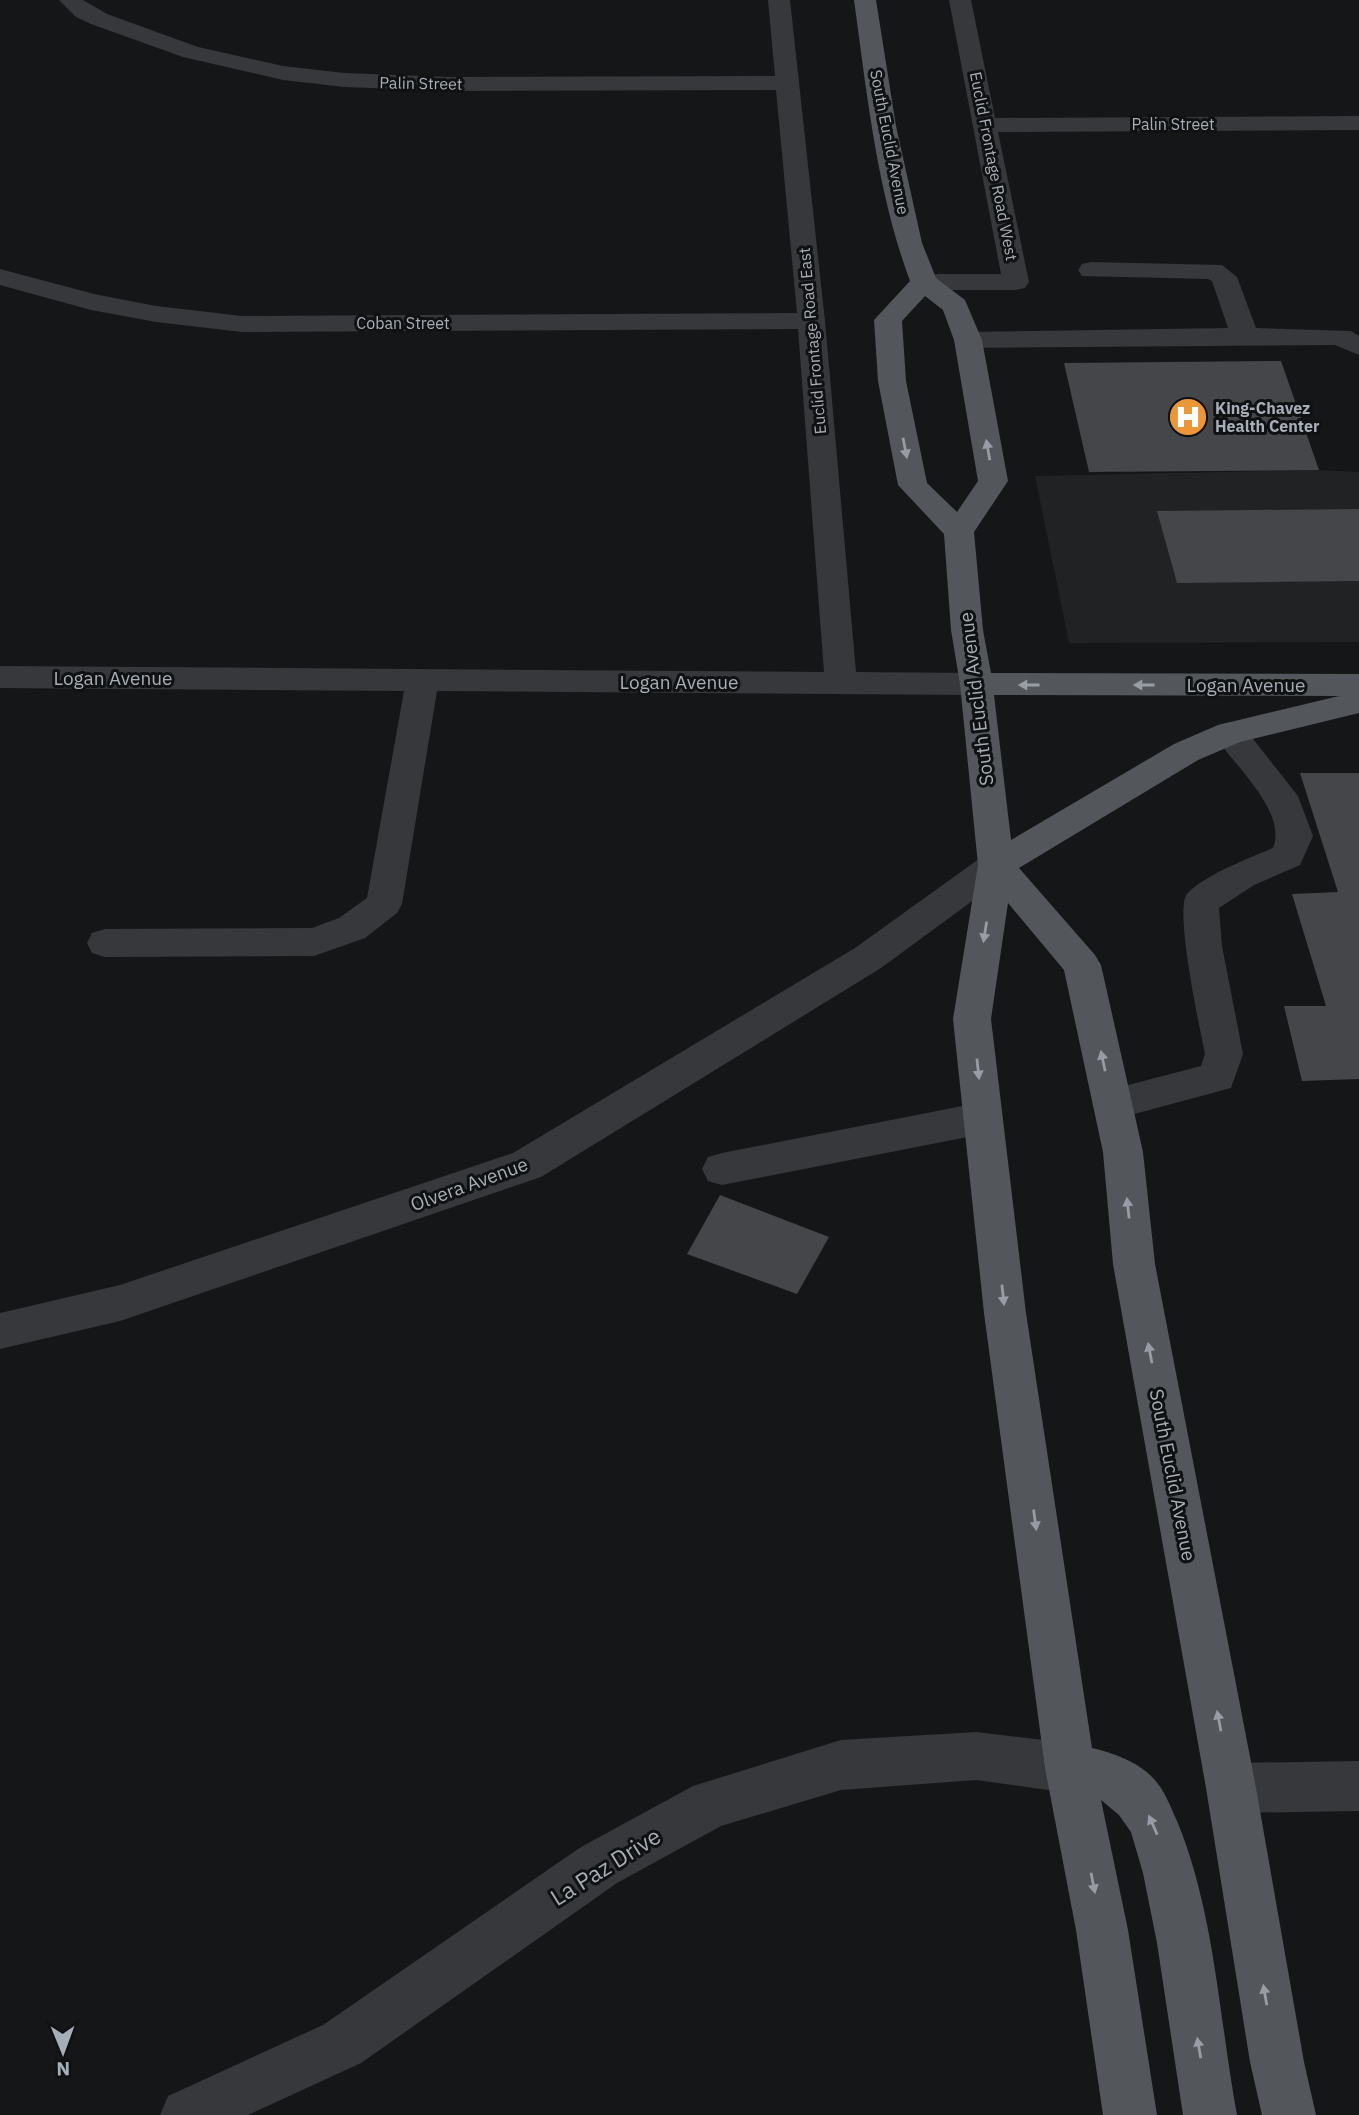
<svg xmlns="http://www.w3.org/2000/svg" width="1359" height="2115" font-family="'IBM Plex Sans',sans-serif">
<rect width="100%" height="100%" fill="#151617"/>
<!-- built -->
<path fill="#212224" d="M1319 470 1359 472V642L1069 643 1035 476Z"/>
<!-- building -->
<path fill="#44464a" d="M1281 361 1319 470 1089 472 1064 363Z
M1359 509V581L1177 583 1157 511Z
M1300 773H1359V1079L1302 1081 1284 1006H1326L1292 894 1338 892Z
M720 1195 829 1237 797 1294 687 1254Z"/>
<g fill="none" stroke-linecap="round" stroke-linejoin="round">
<!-- minor -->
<path fill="#36383c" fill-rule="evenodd" d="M59 0H83L107 14 198 47 283 66 344 73 450 77 775 76 768 0H790L825 321 856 672 976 673 988 676 992 684 988 692 976 695 437 691 402 904 397 913 365 938 314 956 105 957 92 953 87 943 92 933 105 929 312 928 339 918 367 898 404 691 0 688V666L824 672 798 329 242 332 156 322 91 310 0 285V269L94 294 156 306 242 316 797 313 776 90 450 91 344 87 283 80 183 57 91 24 76 17Z
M949 0H971L995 118 1359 116V130L998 132 1029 282 1025 288 1016 290H924L915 288 911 282 915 276 924 274H1001Z
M1091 262 1222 265 1237 277 1256 328 1351 331 1359 336V355L1335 345 968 348 958 346 954 340 958 334 968 332 1228 328 1212 281 1208 279 1082 276 1078 270 1082 264Z
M1230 722 1242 725 1298 796 1313 836 1300 865 1254 885 1219 908 1222 946 1243 1054 1231 1088 1112 1120 1098 1115 1092 1104 1098 1093 1201 1066 1205 1054C1200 1029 1174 909 1187 894 1204 875 1249 858 1273 848 1288 811 1232 764 1213 733L1218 725Z
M996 852 1009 856 1014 865 1009 874 881 968 541 1177 120 1321 0 1349V1313L120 1285 513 1153 855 948 983 856Z
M983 1102 997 1107 1003 1118 997 1129 983 1134 722 1185 708 1181 702 1169 708 1157 722 1153Z
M976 1732 1070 1743 1087 1751 1095 1768 1087 1785 1070 1793 976 1780 841 1790 721 1826 617 1883 361 2063 248 2115H160L168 2096 323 2025 581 1847 693 1786 841 1740Z
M1359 1761V1811L1231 1813 1213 1806 1206 1788 1213 1770 1231 1763Z"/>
<!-- major -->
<path fill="#53565b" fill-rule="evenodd" d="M854 0H876L896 126 922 243 936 278 965 300 982 340 1008 481 974 532 983 630 991 673 1359 674V713L1240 742 1198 760 1019 868 1095 955 1101 965 1143 1152 1155 1264 1256 1788 1304 2062 1316 2115H1262L1250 2062 1206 1788 1113 1264 1103 1152 1064 970 1008 903 991 1019 1026 1313 1092 1748C1113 1753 1139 1762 1154 1779 1165 1791 1170 1806 1177 1821 1215 1913 1219 2018 1237 2115H1183L1157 1943 1143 1873 1131 1832 1119 1815 1101 1800 1128 1930 1157 2115H1103L1076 1930 1045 1768 984 1313 953 1019 978 865 960 684 951 630 944 534 898 485 878 381 874 320 910 281C877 192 867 94 854 0ZM925 296 943 310 954 340 978 481 957 512 927 483 906 381 902 321ZM994 695 1339 696 1218 725 1174 744 1011 840Z"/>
</g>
<!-- one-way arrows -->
<defs><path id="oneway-solid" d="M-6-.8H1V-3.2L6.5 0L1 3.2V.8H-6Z" transform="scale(1.75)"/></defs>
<g fill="#979ca5">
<use href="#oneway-solid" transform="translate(905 448) rotate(79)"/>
<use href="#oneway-solid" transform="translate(988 450) rotate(-100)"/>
<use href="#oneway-solid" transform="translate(1029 685) rotate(-180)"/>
<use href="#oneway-solid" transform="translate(1144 685) rotate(-180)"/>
<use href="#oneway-solid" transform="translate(985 932) rotate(99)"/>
<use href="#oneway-solid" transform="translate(1103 1061) rotate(-102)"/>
<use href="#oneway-solid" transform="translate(978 1069) rotate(84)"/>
<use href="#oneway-solid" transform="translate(1128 1208) rotate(-96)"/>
<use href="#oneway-solid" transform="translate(1003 1295) rotate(84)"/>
<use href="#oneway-solid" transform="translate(1150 1353) rotate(-101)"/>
<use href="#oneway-solid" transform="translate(1035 1520) rotate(82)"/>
<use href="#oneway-solid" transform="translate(1219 1721) rotate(-101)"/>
<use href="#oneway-solid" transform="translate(1153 1825) rotate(-114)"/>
<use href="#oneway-solid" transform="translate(1093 1883) rotate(79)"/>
<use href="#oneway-solid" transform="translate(1265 1995) rotate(-100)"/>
<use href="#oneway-solid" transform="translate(1199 2048) rotate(-100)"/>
</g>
<!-- icons -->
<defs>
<g id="hospital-disc" transform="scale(2.0125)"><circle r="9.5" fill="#eb9739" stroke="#101112"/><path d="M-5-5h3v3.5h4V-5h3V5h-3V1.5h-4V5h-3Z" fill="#fff"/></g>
</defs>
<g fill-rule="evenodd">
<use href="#hospital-disc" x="1188" y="417"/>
</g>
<g text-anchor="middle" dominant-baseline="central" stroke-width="6" stroke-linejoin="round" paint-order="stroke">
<!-- far-street labels -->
<g font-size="16" fill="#a8aeb7" stroke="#101112">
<text transform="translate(421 83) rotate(1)">Palin Street</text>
<text x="1173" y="124">Palin Street</text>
<text transform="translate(890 142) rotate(79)">South Euclid Avenue</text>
<text transform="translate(994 166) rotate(79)">Euclid Frontage Road West</text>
<text x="403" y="323">Coban Street</text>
<text transform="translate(812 341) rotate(-95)">Euclid Frontage Road East</text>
</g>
<!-- far-poi labels -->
<g font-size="16" font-weight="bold" fill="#a8aeb7" stroke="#101112" text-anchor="start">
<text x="1215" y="408">King-Chavez<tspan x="1215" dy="18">Health Center</tspan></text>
</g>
<!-- street labels -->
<g font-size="19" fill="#a8aeb7" stroke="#101112">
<text x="113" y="678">Logan Avenue</text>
<text x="679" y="682">Logan Avenue</text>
<text x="1246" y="685">Logan Avenue</text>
<text transform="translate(976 699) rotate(-97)">South Euclid Avenue</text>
<text transform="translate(469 1184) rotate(-20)">Olvera Avenue</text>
<text transform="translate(1173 1475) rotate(79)">South Euclid Avenue</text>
</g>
<!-- near-street labels -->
<g font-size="23" fill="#a8aeb7" stroke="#101112">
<text transform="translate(605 1866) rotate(-32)">La Paz Drive</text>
</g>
</g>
<!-- north arrow -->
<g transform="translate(63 2052) rotate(179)" stroke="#101112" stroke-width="5" paint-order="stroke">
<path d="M0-5L12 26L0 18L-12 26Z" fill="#a8aeb7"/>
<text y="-10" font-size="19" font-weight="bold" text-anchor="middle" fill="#a8aeb7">N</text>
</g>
</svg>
